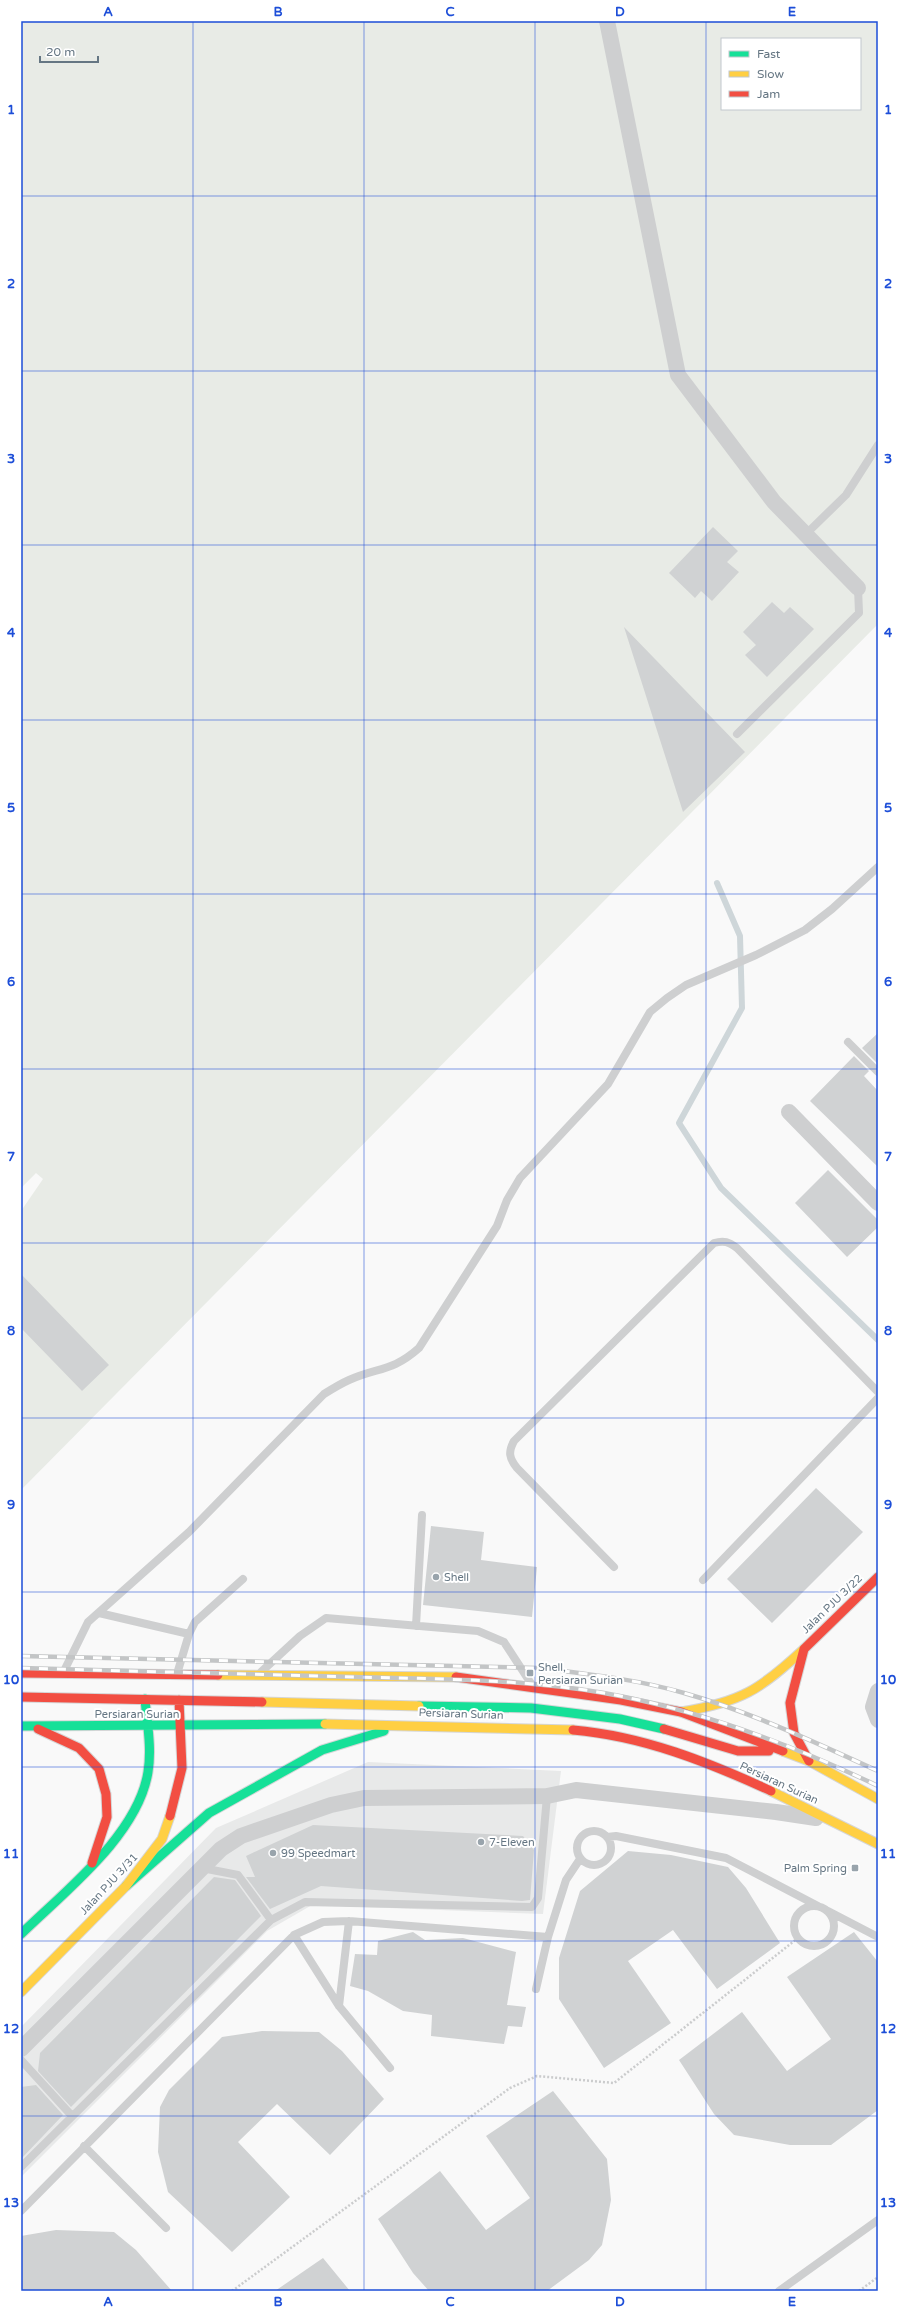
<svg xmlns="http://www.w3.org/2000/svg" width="899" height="2312" font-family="'Varela Round',sans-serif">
<rect width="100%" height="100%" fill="#f9f9f9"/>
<!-- built -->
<path fill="#e8e9e9" d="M368 1762 561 1771 543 1914 312 1905 267 1931 21 2177V2027L216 1828Z"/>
<!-- green -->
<path fill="#e8ebe6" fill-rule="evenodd" d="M21 21H878V624L21 1490V1211L43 1179 36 1173 21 1188ZM722 39H860V109H722Z"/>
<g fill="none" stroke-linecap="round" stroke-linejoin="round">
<!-- stream -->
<path stroke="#ced6d9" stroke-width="6" d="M717 883 740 936 742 1008 679 1123 721 1188 878 1340"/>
</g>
<!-- building -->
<path fill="#d0d2d3" d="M713 527 738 551 727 562 739 572 712 601 701 591 695 598 669 573Z
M772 602 784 613 790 607 814 629 767 677 745 655 756 645 743 632Z
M624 627 745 752 683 812Z
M878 1033V1061L877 1063 862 1048Z
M854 1056 869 1071 864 1076 878 1091V1167L810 1101Z
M828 1170 878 1220V1227L847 1257 795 1203Z
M21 1274 109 1365 82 1391 21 1328Z
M816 1488 863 1532 772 1623 727 1579Z
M431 1526 484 1532 481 1560 537 1567 532 1617 423 1605Z
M313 1825 523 1836 534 1850 530 1900 522 1901 321 1886 270 1909 246 1877H255L246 1856Z
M628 1851 671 1855 728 1867 746 1888 780 1943 717 1989 673 1930 628 1961 671 2023 604 2068 559 1999V1958L580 1891Z
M214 1877 235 1880 261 1916 71 2107 38 2071 40 2053Z
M413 1932 425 1940 463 1938 516 1952 507 2005 526 2007 522 2027 508 2026 504 2044 431 2036 432 2015 403 2011 368 1991 350 1986 355 1954 377 1955 378 1941Z
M854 1932 878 1962V2110L831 2145H790L734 2135 714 2114 679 2060 742 2012 787 2071 831 2039 787 1977Z
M262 2031 319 2032 342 2051 384 2099 330 2155 277 2104 238 2142 290 2197 232 2252 168 2192 158 2152 160 2107 169 2090 222 2037Z
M36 2085 63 2115 21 2159V2087Z
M553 2091 607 2159 611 2200 602 2245 589 2260 547 2291H429L413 2273 378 2219 440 2171 486 2230 530 2198 486 2136Z
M56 2230 114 2232 136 2250 172 2291H21V2236Z
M323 2258 350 2291H275Z"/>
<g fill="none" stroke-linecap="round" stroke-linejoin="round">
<!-- fast casing -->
<g stroke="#d5d6d7" stroke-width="11">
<path id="fast" d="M419 1706 531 1708 620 1719 664 1729
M21 1726 325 1724
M126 1886 209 1813 322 1750 384 1731
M21 1934C65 1891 138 1835 148 1772 152 1748 147 1723 145 1699"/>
</g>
<!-- slow casing -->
<g stroke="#d5d6d7" stroke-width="11">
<path id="slow" d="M218 1675 456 1677
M262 1702 419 1706
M681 1712C741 1702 760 1690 804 1649
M325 1724 573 1730
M783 1751 809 1761 878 1799
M771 1791 878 1844
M21 1992 126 1886 162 1839 170 1816"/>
</g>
<!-- jam casing -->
<g stroke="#d5d6d7" stroke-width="11">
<path id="jam" d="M21 1673 218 1675
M456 1677 621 1700 681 1712 783 1751
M21 1697 262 1702
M38 1729 79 1748 99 1769 106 1794 107 1817 92 1863
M664 1729 738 1751H769
M573 1730C643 1736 708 1762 771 1791
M809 1761 794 1733 790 1703 804 1649 878 1577
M170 1816 182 1768 179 1700"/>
</g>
<!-- path -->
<path stroke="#cbcccd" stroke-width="2.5" stroke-dasharray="2 2" stroke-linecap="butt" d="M232 2291 510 2088 537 2076 614 2083 798 1938
M859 2291 878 2277"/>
<!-- lane -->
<path stroke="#cecfd0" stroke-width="8" d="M805 535 846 495 878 445
M737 734 859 613 858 588
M848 1042 878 1072
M614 1567 517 1468C509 1458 508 1452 514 1441L714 1243C724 1240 729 1242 737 1248L878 1392
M703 1580 878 1398
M99 1613 189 1634
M416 1626 422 1515
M64 1671 88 1622 189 1532 324 1394C332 1389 340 1384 349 1380 378 1367 392 1372 419 1348L497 1226 507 1200 520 1178 608 1084 650 1012 667 998 686 985 756 955 805 930 832 909 878 867
M261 1672 300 1636 326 1618 478 1631 504 1642 532 1685
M177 1674 189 1634 195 1622 243 1579
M577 1848a17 17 0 1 1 34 0a17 17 0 1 1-34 0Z
M607 1837 616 1836 726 1858 818 1906
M202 1868 238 1875 271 1920
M794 1926a20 20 0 1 1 40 0a20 20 0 1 1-40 0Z
M828 1911 878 1937
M294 1935 339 2006 390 2068
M536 1989 548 1937
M339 2006 349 1921
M21 2060 72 2116
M84 2146 166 2228
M21 2167 271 1920 305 1902 532 1907 538 1898 547 1796
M21 2211 294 1935 323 1922 349 1921 548 1937 566 1880 580 1859
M779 2291 878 2220"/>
<!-- street -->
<path stroke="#cecfd0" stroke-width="16" d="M607 21 678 375 774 502 858 588
M789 1112 878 1203
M878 1691 873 1707 878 1720
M21 2049 221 1849 241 1836 331 1805 364 1798 547 1796 576 1790 776 1812 816 1818"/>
<!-- fast -->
<use href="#fast" stroke="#16e098" stroke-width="9"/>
<!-- slow -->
<use href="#slow" stroke="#ffcf43" stroke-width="9"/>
<!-- jam -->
<use href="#jam" stroke="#f24e42" stroke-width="9"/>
<!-- rail casing -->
<g stroke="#c3c5c6" stroke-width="4.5">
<path id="rail" d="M21 1656 538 1668C587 1674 636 1679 684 1693 751 1712 814 1742 878 1771
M21 1668C132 1671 244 1674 355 1677 438 1679 522 1679 604 1693 700 1710 791 1744 878 1786"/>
</g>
<!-- rail -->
<use href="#rail" stroke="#fff" stroke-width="3" stroke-dasharray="9" stroke-linecap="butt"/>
</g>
<!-- grid -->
<path fill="none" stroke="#1d4ed8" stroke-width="1" stroke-opacity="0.55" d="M193 21V2291M364 21V2291M535 21V2291M706 21V2291M21 196H878M21 371H878M21 545H878M21 720H878M21 894H878M21 1069H878M21 1243H878M21 1418H878M21 1592H878M21 1767H878M21 1941H878M21 2116H878"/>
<!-- markers -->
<g fill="#99a4ac" stroke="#fff" stroke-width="1.5">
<circle cx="436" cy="1577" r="4"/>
<rect x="526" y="1669" width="8" height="8" rx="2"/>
<circle cx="481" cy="1842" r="4"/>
<circle cx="273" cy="1853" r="4"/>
<rect x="851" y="1864" width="8" height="8" rx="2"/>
</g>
<g text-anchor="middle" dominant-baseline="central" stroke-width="4" stroke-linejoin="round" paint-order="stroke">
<!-- poi labels -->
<g font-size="11" fill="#657683" stroke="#fff" text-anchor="start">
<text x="444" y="1577">Shell</text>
<text x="538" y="1667">Shell,<tspan x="538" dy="13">Persiaran Surian</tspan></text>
<text x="489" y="1842">7-Eleven</text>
<text x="281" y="1853">99 Speedmart</text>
<text x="847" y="1868" text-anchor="end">Palm Spring</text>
</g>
<!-- street labels -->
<g font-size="11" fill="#657683" stroke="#fff">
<text transform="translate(832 1604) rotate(-44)">Jalan PJU 3/22</text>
<text x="137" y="1714">Persiaran Surian</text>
<text transform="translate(461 1714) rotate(2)">Persiaran Surian</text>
<text transform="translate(779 1783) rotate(25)">Persiaran Surian</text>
<text transform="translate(109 1884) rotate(-47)">Jalan PJU 3/31</text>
</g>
</g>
<!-- border -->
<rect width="899" height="2312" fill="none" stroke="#ffffff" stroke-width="44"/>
<!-- legend -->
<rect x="721" y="38" width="140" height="72" fill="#ffffff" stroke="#c1c8cd"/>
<rect x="729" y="51" width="20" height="6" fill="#16e098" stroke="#c1c8cd"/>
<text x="757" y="58" font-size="12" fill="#657683">Fast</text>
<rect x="729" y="71" width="20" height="6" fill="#ffcf43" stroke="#c1c8cd"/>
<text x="757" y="78" font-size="12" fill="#657683">Slow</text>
<rect x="729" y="91" width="20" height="6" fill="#f24e42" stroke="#c1c8cd"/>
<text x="757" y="98" font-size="12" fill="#657683">Jam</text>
<!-- scale -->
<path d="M40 56v6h58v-6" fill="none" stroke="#657683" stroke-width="2"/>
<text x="46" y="56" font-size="12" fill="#657683" stroke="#ffffff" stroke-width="3" paint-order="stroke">20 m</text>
<rect x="22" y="22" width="855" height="2268" fill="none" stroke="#1d4ed8" stroke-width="1.5"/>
<g font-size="13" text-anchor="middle" font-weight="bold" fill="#1d4ed8">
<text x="108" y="16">A</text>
<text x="278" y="16">B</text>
<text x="450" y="16">C</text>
<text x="620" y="16">D</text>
<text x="792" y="16">E</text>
<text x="11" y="114">1</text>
<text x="888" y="114">1</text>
<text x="11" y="288">2</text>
<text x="888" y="288">2</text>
<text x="11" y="463">3</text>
<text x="888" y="463">3</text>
<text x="11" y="637">4</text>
<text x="888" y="637">4</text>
<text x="11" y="812">5</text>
<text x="888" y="812">5</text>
<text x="11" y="986">6</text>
<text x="888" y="986">6</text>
<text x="11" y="1161">7</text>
<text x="888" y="1161">7</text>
<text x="11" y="1335">8</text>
<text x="888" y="1335">8</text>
<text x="11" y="1509">9</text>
<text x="888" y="1509">9</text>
<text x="11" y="1684">10</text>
<text x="888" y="1684">10</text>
<text x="11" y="1858">11</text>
<text x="888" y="1858">11</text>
<text x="11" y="2033">12</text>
<text x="888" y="2033">12</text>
<text x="11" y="2207">13</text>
<text x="888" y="2207">13</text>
<text x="108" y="2306">A</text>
<text x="278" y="2306">B</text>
<text x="450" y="2306">C</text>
<text x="620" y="2306">D</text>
<text x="792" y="2306">E</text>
</g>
</svg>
